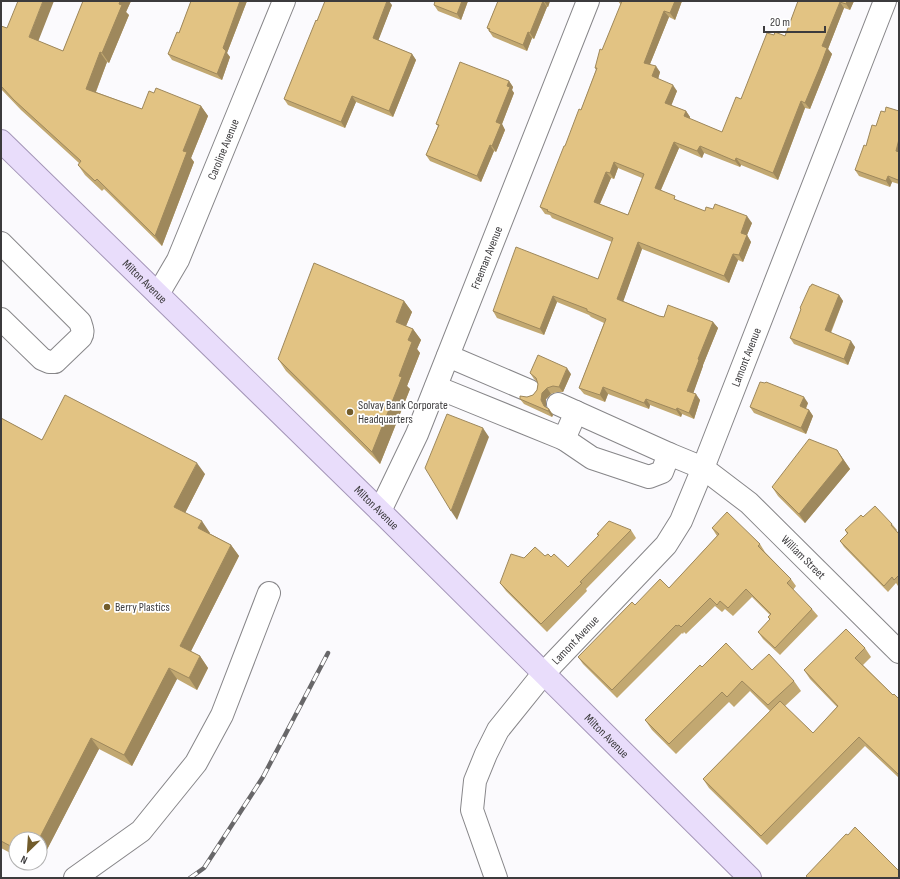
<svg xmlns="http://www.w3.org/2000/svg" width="900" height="879" font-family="'Sofia Sans Condensed',sans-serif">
<rect width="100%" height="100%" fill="#fbfafd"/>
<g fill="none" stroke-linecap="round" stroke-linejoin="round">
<!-- minor casing -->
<g stroke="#878689" stroke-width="24">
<g id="minor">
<path d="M1 243 80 322C82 328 84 332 81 337L55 362H49L42 359 1 319"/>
<path id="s1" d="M158 294 178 260 284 1"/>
<path d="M448 356 530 391"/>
<path d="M436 387 564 439 576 412"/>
<path id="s2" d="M558 404 669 454 703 468 749 503 899 652"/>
<path d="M564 439 592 458 649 477 662 472 669 454"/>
<path id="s3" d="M380 511 417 434 588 1"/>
<path d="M75 878 141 831 196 763 222 715 269 593"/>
<path id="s4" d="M496 878 472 810 475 781 486 754 498 730 543 674 666 545 681 521 703 468 885 1"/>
</g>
</g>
<!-- major casing -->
<g stroke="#a395b7" stroke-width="24">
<g id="major">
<path id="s5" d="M1 141 380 511 750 878"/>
</g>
</g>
<!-- minor -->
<use href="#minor" stroke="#fff" stroke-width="22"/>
<!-- major -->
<use href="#major" stroke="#e9ddfb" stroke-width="22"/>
<!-- rail casing -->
<g stroke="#686769" stroke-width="4.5">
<path id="rail" d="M190 878 204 868 263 777 328 653"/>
</g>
<!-- rail -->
<use href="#rail" stroke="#fff" stroke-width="3" stroke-dasharray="9" stroke-linecap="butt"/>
</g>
<!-- wall -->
<path fill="#c2a871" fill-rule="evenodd" d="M83 1H131L126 12 129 15 109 63 107 62 96 92 142 109 154 93 201 106 208 116 191 158 194 162 162 246 104 189 102 191 85 175 78 165 79 163 21 110 1 89V26L63 51Z
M191 1H247L227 53 230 57 222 80 172 60 168 54 179 33Z
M468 1 461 20 438 11 434 5Z
M498 1H550L548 7H547L534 39 532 38 527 51 493 37 487 28Z
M618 1H682L675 20 669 17 650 64 660 72 658 79 677 91 671 105 686 111 690 117V119L722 132 741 99 774 35 785 36 798 1H854L850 10 844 8 828 49 832 54 810 109 805 108 778 180 741 165 740 167 704 153 702 158 679 148 661 190 678 201 705 211 713 209 752 223 747 235 751 242 743 262 738 260 729 283 642 249 623 301 659 316 713 322 718 328 703 365V366L693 393 700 400 694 419 682 414 681 417 650 405 649 409 608 394 605 402 584 394 579 388 604 323 591 317 589 315 557 302 544 335 497 318 493 311 598 279 612 242 552 218 550 215 545 214 540 207 581 110 596 70 595 68 621 5ZM618 168 642 178 628 215 600 204 611 178 614 179Z
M392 5 378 40 412 54 416 60 393 117 356 102 345 128 288 105 284 99 317 21Z
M509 81 513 87 512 90 514 93 502 124 505 130 496 152 494 151 481 182 430 161 426 155 438 126 436 124Z
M899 111V184L892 182 890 187 859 176 855 170 866 146 876 126 885 112Z
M839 295 843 301 831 333 855 347 848 365 794 344 790 338 801 310 800 308Z
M404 301 412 312 406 326 413 329 421 340 417 349 420 353 407 386 410 389 380 464 286 371 278 359Z
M530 373 571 374 563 392H557L551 394 546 399V408L549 409 553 415 552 417 524 404 520 399 527 397 533 395 537 390 538 384 537 382 534 379Z
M808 403 806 409 809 410 813 416 806 434 754 413 750 407Z
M1 418 42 440 205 474 185 513 210 533H209L231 545 239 556 191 651 200 656 208 668 197 690 177 679 132 766 99 749 38 867 30 863H40L16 839V856L1 848Z
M837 450 850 469 805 523 778 496 772 487Z
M863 517 892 524 897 530 896 531 899 534V585L898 586 896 583 888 592 844 547 840 541 847 534 845 530Z
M712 528 760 544 765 552 791 579 796 586 793 590 812 609 818 616 780 655 763 639 758 632 770 620 768 617 770 615 752 597 733 616 725 609 722 612 715 606 686 634 684 632 683 634 682 633 617 698 583 664 578 657 635 605 669 588 717 536Z
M631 530 636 538 586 589 587 591 547 632 506 591 500 583 524 558 545 556 551 557 568 567 598 536 597 534Z
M865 648 871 657 863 665 893 695 899 699V778L865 746 767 845 709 788 703 779 770 711 750 691 734 707 729 702 676 754 652 730 645 720 702 667 752 670 794 681 801 691 785 706 813 733 837 707 810 679 804 670Z"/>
<!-- shaded-wall -->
<path fill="#9e885c" d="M43 1H54L36 47 29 37Z
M120 1H131L126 12 129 15 109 63 102 53Z
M240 1H247L227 53 230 57 222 80 217 74 223 48Z
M387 1H389L392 5 377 44 373 38Z
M462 1H468L461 20 457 14Z
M543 1 547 7 534 39 530 33Z
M544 1H550L548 7Z
M675 1H682L675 20 670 13Z
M847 1H854L850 10 846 4Z
M840 2 844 8 828 49 832 54 810 109 805 103 822 46Z
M664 11 669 17 648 69 644 63Z
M528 32 532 38 527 51 523 45Z
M100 52 107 62 93 99 86 89Z
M412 54 416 60 393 117 389 111Z
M656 66 660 72 657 83 652 76Z
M509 81 513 87 512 90 514 93 502 124 505 130 496 152 492 146 496 122 507 86Z
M673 85 677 91 670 109 665 103Z
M352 96 356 102 345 128 341 122Z
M801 101 805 108 778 180 773 173Z
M201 106 208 116 191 158 194 162 162 246 155 236 183 151Z
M686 111 690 117 688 122 684 116Z
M899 139V156L896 151Z
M674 142 679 148 659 194 655 188Z
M490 145 494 151 481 182 477 176Z
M700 146 704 153 702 158 697 151Z
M736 158 741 165 740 167 735 161Z
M614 162 618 168 614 179 610 173Z
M606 172 611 178 598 208 594 202Z
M888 176 892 182 890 187 886 181Z
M747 216 752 223 747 235 751 242 743 262 739 255 741 233Z
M638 242 642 249 622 305 617 299Z
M733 254 738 260 729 283 724 276Z
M839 295 843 301 829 336 825 330Z
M553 296 557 302 544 335 540 329Z
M404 301 412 312 403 333 396 322Z
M713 322 718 328 703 365V366L692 397 687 391 698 359Z
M413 329 421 340 417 349 420 353 407 386 410 389 380 464 372 452 399 376 408 340Z
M851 341 855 347 848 365 844 359Z
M567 368 571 374 563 392 559 387Z
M603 387 608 394 605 402 600 395Z
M547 388 551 394 546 399V406L548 412 544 406 541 400 542 393Z
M696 394 700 400 694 419 689 413Z
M804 397 808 403 804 412 800 406Z
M646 399 650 405 649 409 644 403Z
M677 408 682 414 681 417 676 410Z
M549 409 553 415 552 417 548 411Z
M809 410 813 416 806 434 801 428Z
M483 428 489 437 457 520 451 511Z
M837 450 850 469 805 523 799 514Z
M197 463 205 474 182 519 174 507Z
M202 521 210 533 206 539 198 528Z
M231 545 239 556 188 657 180 646Z
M200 656 208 668 197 690 189 678Z
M169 668 177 679 132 766 124 755Z
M91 738 99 749 38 867 35 863H40V839H39Z"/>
<!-- building -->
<path fill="#e2c383" stroke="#9e885c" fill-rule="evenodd" d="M18 1H43L29 37 63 51 83 1H120L119 4 122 5 102 53 100 52 86 89 142 109 149 91 154 93 156 88 201 106 183 151 187 152 155 236 97 179 95 181 78 165 81 161 14 100 1 86V26L7 28Z
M191 1H240L223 48 226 51 217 74 168 54 177 32 179 33Z
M325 1H387L373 38 412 54 389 111 352 96 341 122 284 99 316 20 317 21Z
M435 1H462L457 14 434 5Z
M498 1H543L530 33 528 32 523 45 489 31 490 29 487 28Z
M621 1H675L670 13 664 11 644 63 656 66 652 76 673 85 665 103 686 111 684 116 722 132 736 97 741 99 767 33 774 35 775 32 785 36 798 1H847L846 4 840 2 822 46 827 48 820 67 805 103 801 101 773 173 736 158 735 161 700 146 697 151 674 142 655 188 675 196 674 199 705 211 706 207 713 209 715 204 747 216 741 233 747 235 739 255 733 254 724 276 638 242 617 299 659 316 664 317 668 305 713 322 698 359 699 360 687 391 696 394 689 413 677 408 676 410 646 399 644 403 603 387 600 395 579 388 606 319 587 311V309L553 296 540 329 493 311 516 247 598 279 613 238 547 211 548 210 540 207 564 146H565L579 109 581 110 597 68H595L600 49 602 50 622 1ZM614 162 644 174 628 215 594 202 606 172 610 173Z
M460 62 509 81 507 86 510 87 496 122 501 124 492 146 490 145 477 176 426 155 439 125 436 124Z
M886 107 899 111V139L896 151 899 152V178L898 180 888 176 886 181 855 170 864 145 866 146 872 125 876 126 881 111 885 112Z
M314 263 404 301 396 322 413 329 408 340 412 342 399 376 402 377 372 452 278 359Z
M812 284 839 295 825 330 851 341 844 359 790 338 801 309 800 308 810 286H811Z
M538 355 567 368 559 387 553 386 547 388 542 393 541 400 544 406 549 409 548 411 520 399V396L527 397 533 395 537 390 538 384 536 378 530 373Z
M760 382 765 383 766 382 804 397 800 406 809 410 801 428 750 407Z
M65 395 197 463 174 507 202 521 198 528 231 545 180 646 200 656 189 678 169 668 124 755 91 738 39 839H16V849L1 841V418L42 440Z
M447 414 483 428 451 511 425 468Z
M809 439 837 450 843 460 799 514 772 487Z
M875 506 892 524 891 525 899 534V575L894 580 892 577 884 586 840 541 848 533 845 530 861 515 863 517Z
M727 512 760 544 758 546 791 579 787 583 812 609 775 648 758 632 770 619 768 617 771 614 746 589 728 608 720 601 717 605 710 598 681 627 679 625 677 626 676 625 612 690 578 657 632 602 635 605 660 579 669 588 719 534 712 528Z
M609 521 631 530 580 582 582 583 541 624 500 583 511 554 524 558 535 547 545 556 548 554 551 557 554 554 568 567 599 535 597 534Z
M846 629 865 648 855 658 893 695 894 694 899 699V775L859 737 761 836 703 779 780 701 813 733 838 706 804 670Z
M726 643 752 670 769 654 794 681 768 705 742 681 727 697 722 692 669 744 645 720 700 665 702 667Z
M855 827 899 871V878H808L806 876 846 834 848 835Z"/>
<!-- markers -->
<g fill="#725c2b" stroke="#fff" stroke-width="1.5">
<circle cx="350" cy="412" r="4"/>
<circle cx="107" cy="607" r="4"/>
</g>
<g text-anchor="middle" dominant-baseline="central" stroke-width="3.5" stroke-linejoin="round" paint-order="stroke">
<!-- street labels -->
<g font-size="12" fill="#3c3b3d" stroke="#fff">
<text stroke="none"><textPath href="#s1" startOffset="159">Caroline Avenue</textPath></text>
<text stroke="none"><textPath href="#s3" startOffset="275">Freeman Avenue</textPath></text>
<text stroke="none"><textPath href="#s5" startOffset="201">Milton Avenue</textPath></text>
<text stroke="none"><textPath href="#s4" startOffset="612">Lamont Avenue</textPath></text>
<text stroke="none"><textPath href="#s5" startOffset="525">Milton Avenue</textPath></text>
<text stroke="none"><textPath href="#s2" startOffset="293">William Street</textPath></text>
<text stroke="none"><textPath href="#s4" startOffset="276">Lamont Avenue</textPath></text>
<text stroke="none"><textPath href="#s5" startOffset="849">Milton Avenue</textPath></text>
</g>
<!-- poi labels -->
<g font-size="12" fill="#3c3b3d" stroke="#fff" text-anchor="start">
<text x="358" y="405">Solvay Bank Corporate<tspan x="358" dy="14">Headquarters</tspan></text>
<text x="115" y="607">Berry Plastics</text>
</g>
</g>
<!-- border -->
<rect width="900" height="879" fill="none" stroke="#3c3b3d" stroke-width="4"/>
<!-- north arrow -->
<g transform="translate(28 851) rotate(205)"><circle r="19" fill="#ffffff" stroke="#b1b1b1"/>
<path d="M0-3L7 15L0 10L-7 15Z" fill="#725c2b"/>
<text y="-6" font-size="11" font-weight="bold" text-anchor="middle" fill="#3c3b3d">N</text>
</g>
<!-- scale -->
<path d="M764 26v6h61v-6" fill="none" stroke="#3c3b3d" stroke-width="2"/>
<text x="770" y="26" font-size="12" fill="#3c3b3d" stroke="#ffffff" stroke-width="3" paint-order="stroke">20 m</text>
</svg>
